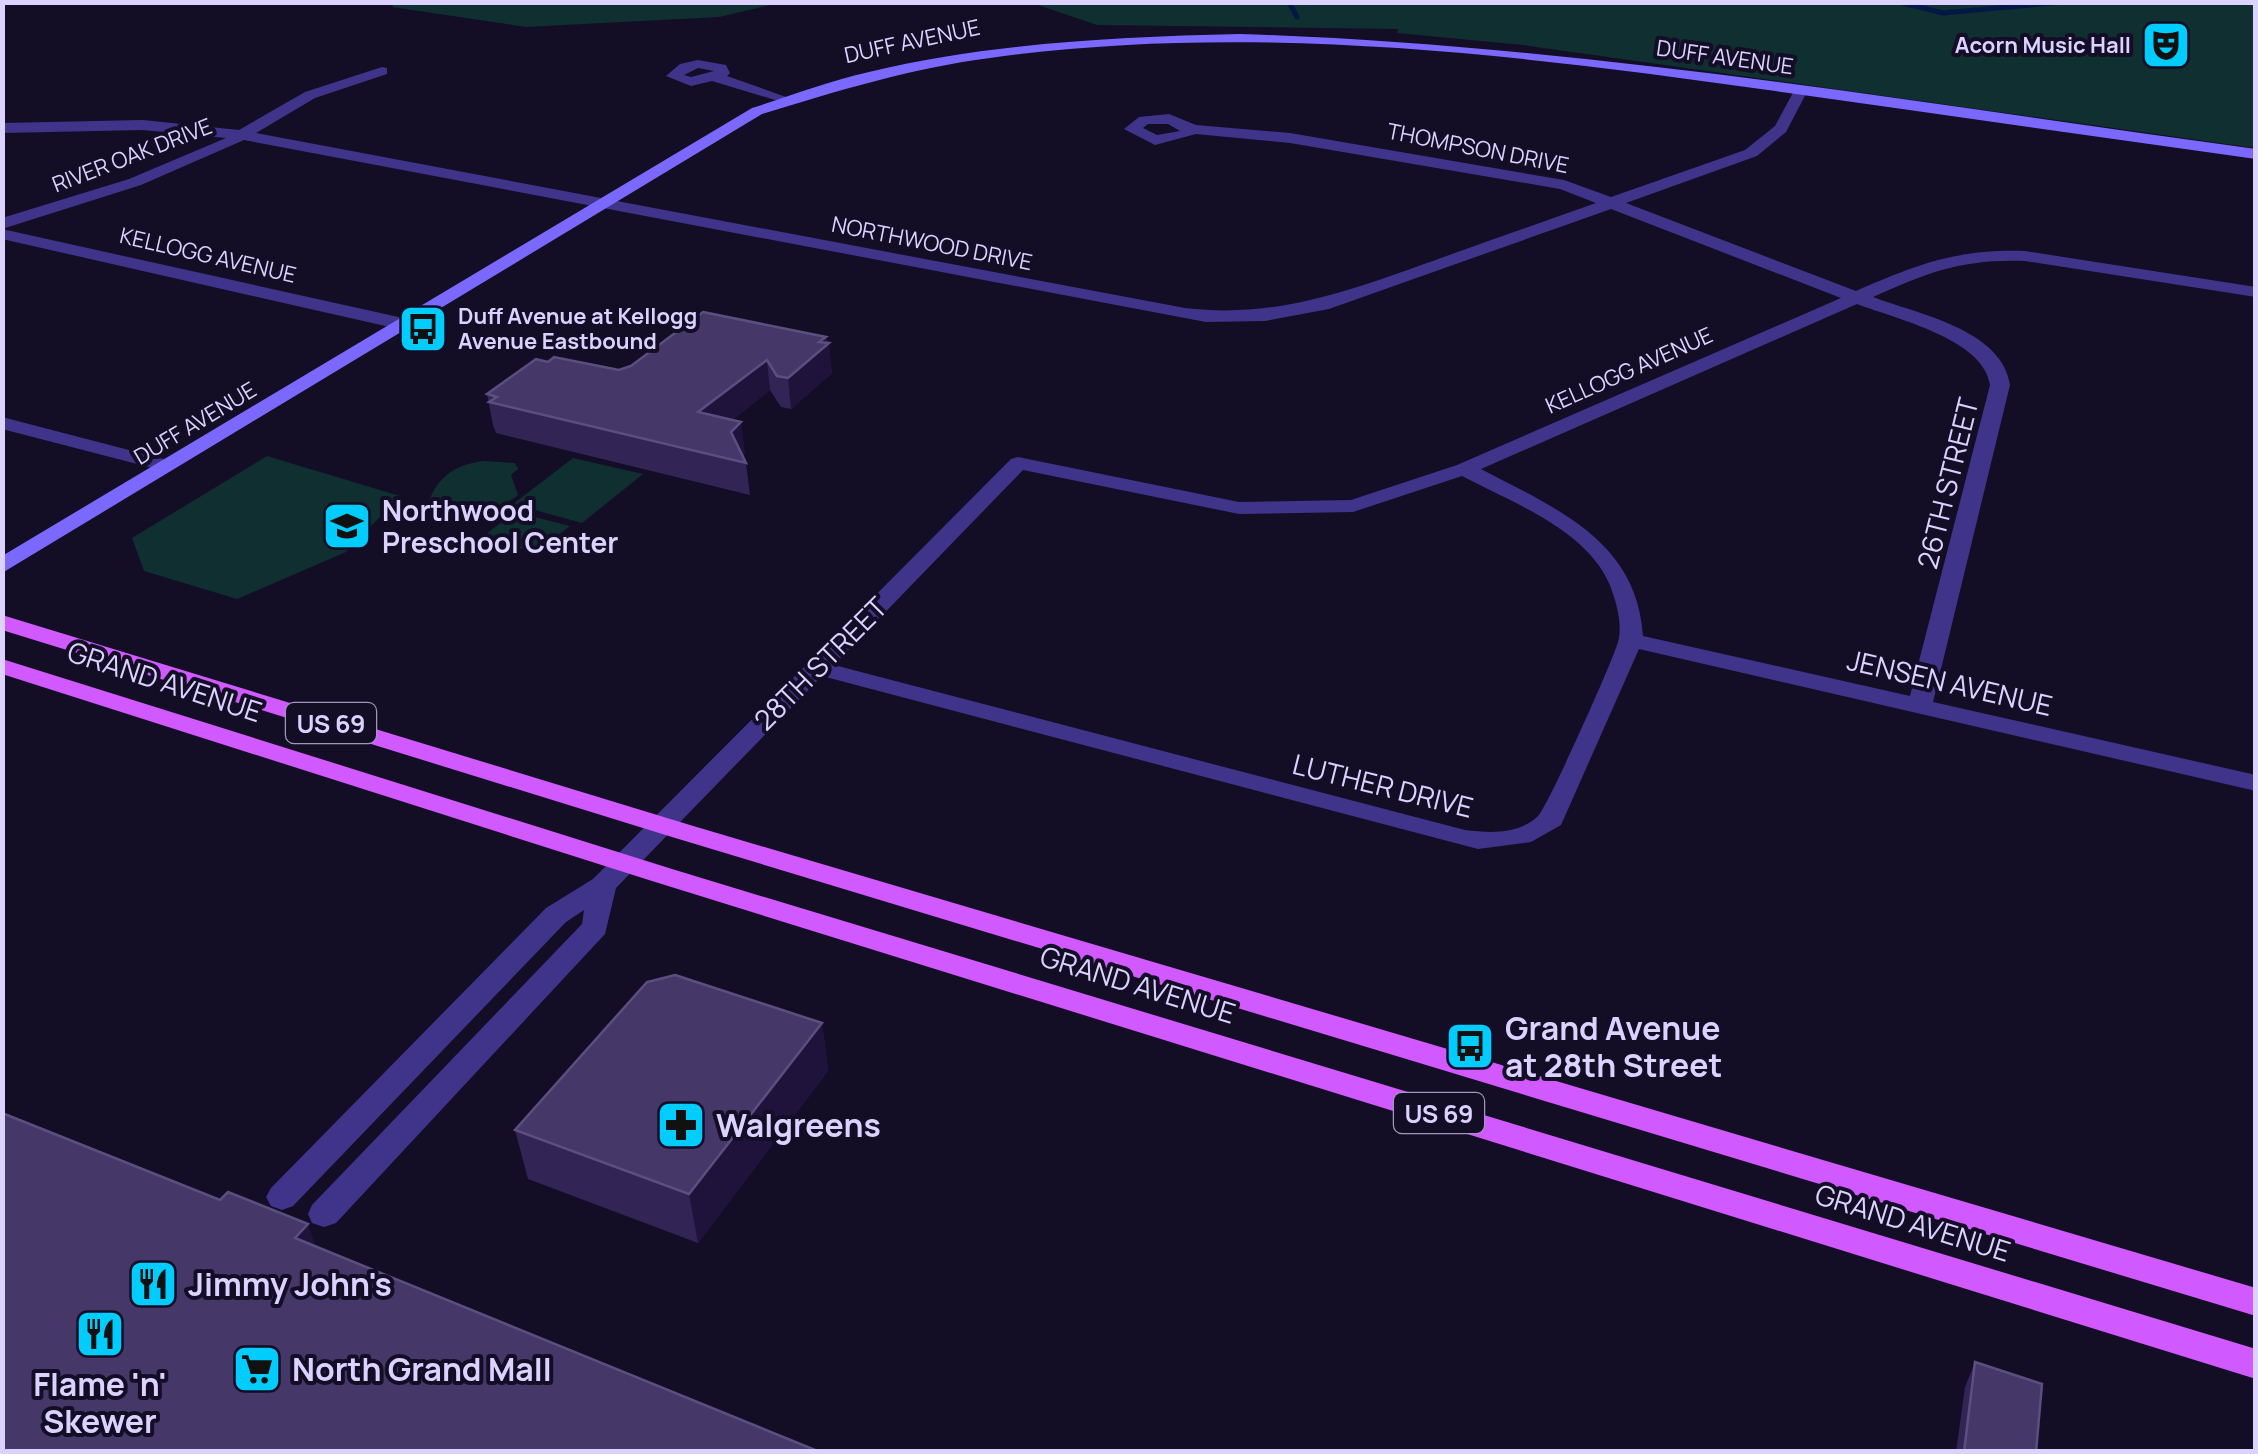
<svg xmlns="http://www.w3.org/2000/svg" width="2258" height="1454" font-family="Manrope,sans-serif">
<rect width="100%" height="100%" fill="#140d26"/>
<!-- green -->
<path fill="#0f2f31" d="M395 2H779V3L719 17 526 27 392 7Z
M1032 3H2255V148L1523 45 1397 33 1398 29 1097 25Z
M267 456 400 496 346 552 237 599 144 571 132 538Z
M573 458 643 474 582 523 513 504Z
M484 461 515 463 518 469 511 475 518 495C487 518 461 530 426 509 436 478 452 465 484 461Z
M515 512 570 526 539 550 484 546 482 537Z"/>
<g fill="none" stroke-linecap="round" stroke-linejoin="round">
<!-- stream -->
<path stroke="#051747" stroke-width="5" d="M1289 2 1297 17
M1899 2 1943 13 2063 2"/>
<!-- street -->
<path fill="#3f348a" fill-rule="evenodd" d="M698 60 726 65 730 73 727 76 792 99 785 103 712 81 691 86 666 76 680 64ZM698 68 714 71 691 77 684 75Z
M382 67 387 68V74L315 98 256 133 1185 308C1274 319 1348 291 1430 262 1485 242 1540 223 1596 203L1560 189 1290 143 1196 134 1155 145 1124 129 1139 117 1169 114 1196 125 1290 133 1564 180 1611 197 1745 150 1775 126 1796 87H1806L1808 90 1786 132 1757 156 1626 203 1856 291C1918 264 1956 249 2025 251L2256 287V297L2025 261C1962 259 1929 272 1873 297 1917 314 2002 329 2010 385L1933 702 2256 775V791L1639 649 1561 825 1531 842 1478 849 822 676 616 888 605 934 336 1223 324 1227 312 1223 308 1214 312 1205 582 924 584 910 566 922 293 1206 282 1210 271 1206 266 1197 271 1188 546 908 593 879 1011 459 1018 457 1239 502 1351 500 1457 465 1841 298 1611 209 1329 309 1265 321 1206 322 244 140 141 185 2 229V218L129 179 226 138 143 130 2 133V123L143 120 239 130 305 92ZM1148 124H1168L1180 131 1157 135 1143 128ZM1857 304C1896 319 1984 339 1990 385L1910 696 1643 636C1637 540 1555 508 1481 469ZM1023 470 1239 514 1353 512 1462 476C1511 502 1585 529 1609 583 1616 600 1623 624 1618 642 1613 661 1547 808 1538 816 1518 835 1490 833 1465 830L834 665Z
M2 229 403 318 412 324 403 330 2 239Z
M2 417 175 462 178 466 168 472 2 429Z"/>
<!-- secondary -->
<path fill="#7b69ff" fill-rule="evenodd" d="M1240 34C1581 45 1918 103 2256 149V159C2093 136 1930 113 1768 90 1512 54 1248 22 990 58 912 68 837 91 762 114L2 573V556L752 108C790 96 829 81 869 72 991 43 1115 37 1240 34Z"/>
<!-- primary -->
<path fill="#d059ff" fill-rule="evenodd" d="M2 615 690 825 2256 1288V1316L672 837 2 630Z
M2 659 672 869 2256 1349V1379L652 881 2 674Z"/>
</g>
<!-- wall -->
<path fill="#332456" d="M826 337 832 373 791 409 781 407 770 390 732 420 745 453 742 456 746 463 750 495 496 433 493 425 487 394 619 370Z
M822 1023 828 1071 698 1243 528 1179 515 1130Z
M1975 1362 2036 1452H1956L1965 1387Z"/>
<!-- shaded-wall -->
<path fill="#1f133b" d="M826 337V345L829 343 832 373 791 409 788 378Z
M767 360 770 390 702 443 698 412Z
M741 422 745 453 737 461 731 432Z
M822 1023 828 1071 698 1243 689 1194Z
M308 1224 325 1273 295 1238Z"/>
<!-- building -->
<path fill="#453768" stroke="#5c4f80" stroke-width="2.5" d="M703 312 826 337 819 342 829 343 788 378 777 376 767 360 698 412 741 422 731 432 746 463 489 402 497 397 487 394 536 359 548 362 554 357 619 370 631 366Z
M675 975 822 1023 689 1194 515 1130 647 982Z
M2 1113 220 1200 228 1192 308 1224 295 1238 820 1452H2Z
M1975 1362 2042 1384 2036 1452H1964Z"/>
<!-- icons -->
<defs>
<g id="theatre-square" transform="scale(2.5)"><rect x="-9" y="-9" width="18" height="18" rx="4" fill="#00cdfd" stroke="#140d26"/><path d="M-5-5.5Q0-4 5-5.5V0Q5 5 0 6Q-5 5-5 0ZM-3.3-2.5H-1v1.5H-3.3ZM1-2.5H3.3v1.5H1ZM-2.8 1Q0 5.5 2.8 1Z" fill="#111"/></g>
<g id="bus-square" transform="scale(2.5)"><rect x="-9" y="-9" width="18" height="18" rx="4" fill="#00cdfd" stroke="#140d26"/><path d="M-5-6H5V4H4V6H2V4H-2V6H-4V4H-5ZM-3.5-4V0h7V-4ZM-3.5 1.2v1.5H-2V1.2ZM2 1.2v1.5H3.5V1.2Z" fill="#111"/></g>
<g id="school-square" transform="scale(2.5)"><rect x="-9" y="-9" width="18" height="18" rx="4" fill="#00cdfd" stroke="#140d26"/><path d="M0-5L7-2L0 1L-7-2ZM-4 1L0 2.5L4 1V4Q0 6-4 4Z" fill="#111"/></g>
<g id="pharmacy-square" transform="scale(2.5)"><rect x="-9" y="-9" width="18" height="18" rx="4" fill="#00cdfd" stroke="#140d26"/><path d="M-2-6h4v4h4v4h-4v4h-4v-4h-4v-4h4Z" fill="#111"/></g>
<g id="restaurant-square" transform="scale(2.5)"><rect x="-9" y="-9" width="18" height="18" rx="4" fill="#00cdfd" stroke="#140d26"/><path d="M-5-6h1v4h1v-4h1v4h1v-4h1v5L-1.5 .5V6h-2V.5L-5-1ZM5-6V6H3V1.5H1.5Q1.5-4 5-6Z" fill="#111"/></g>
<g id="supermarket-square" transform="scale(2.5)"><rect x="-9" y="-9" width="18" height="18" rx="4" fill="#00cdfd" stroke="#140d26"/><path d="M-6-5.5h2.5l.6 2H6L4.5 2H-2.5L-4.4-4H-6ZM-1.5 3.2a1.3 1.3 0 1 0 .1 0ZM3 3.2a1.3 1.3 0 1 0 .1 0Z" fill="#111"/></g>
</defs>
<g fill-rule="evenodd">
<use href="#theatre-square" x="2166" y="45"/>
<use href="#bus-square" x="423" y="329"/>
<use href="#school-square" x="347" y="526"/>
<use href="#bus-square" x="1470" y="1046"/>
<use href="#pharmacy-square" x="681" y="1125"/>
<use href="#restaurant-square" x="153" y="1284"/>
<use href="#restaurant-square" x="100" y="1334"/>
<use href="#supermarket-square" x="257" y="1369"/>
</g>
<g text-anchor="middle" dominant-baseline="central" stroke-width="8" stroke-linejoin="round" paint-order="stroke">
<!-- far-street labels -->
<g font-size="22" fill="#dbd2ff" stroke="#140d26">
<text transform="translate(912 41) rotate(-12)">DUFF AVENUE</text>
<text transform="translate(1725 57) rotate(8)">DUFF AVENUE</text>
<text transform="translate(1478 148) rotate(11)">THOMPSON DRIVE</text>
<text transform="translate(132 155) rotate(-21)">RIVER OAK DRIVE</text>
<text transform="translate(932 243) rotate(11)">NORTHWOOD DRIVE</text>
<text transform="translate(208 255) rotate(13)">KELLOGG AVENUE</text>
<text transform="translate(1629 370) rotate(-24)">KELLOGG AVENUE</text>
<text transform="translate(195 423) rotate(-31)">DUFF AVENUE</text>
</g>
<!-- far-poi labels -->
<g font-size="22" font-weight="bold" fill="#dbd2ff" stroke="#140d26" text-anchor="end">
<text x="2131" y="45">Acorn Music Hall</text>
<text x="458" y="316" text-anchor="start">Duff Avenue at Kellogg<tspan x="458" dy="25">Avenue Eastbound</tspan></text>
</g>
<!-- shield labels -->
<g fill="#140d26" stroke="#9f97be" stroke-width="2.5">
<rect x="286" y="703" width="90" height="40" rx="8"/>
<rect x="1394" y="1093" width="90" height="40" rx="8"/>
</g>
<g font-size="25" font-weight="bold" fill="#dbd2ff">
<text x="331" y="723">US 69</text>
<text x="1439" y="1113">US 69</text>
</g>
<!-- street labels -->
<g font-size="28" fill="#dbd2ff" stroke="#140d26">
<text transform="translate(1947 483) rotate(-76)">26TH STREET</text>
<text transform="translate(820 663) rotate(-45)">28TH STREET</text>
<text transform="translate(165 681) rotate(18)">GRAND AVENUE</text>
<text transform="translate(1950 682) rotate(13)">JENSEN AVENUE</text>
<text transform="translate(1383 785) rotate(14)">LUTHER DRIVE</text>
<text transform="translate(1138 984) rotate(17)">GRAND AVENUE</text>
<text transform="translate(1913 1222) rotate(17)">GRAND AVENUE</text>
</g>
<!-- poi labels -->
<g font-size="28" font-weight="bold" fill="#dbd2ff" stroke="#140d26" text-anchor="start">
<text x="382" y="510">Northwood<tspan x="382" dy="32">Preschool Center</tspan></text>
</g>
<!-- near-poi labels -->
<g font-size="32" font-weight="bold" fill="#dbd2ff" stroke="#140d26" text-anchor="start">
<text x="1505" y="1028">Grand Avenue<tspan x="1505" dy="37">at 28th Street</tspan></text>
<text x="716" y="1125">Walgreens</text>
<text x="188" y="1284">Jimmy John's</text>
<text x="292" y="1369">North Grand Mall</text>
<text x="100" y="1384" text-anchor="middle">Flame 'n'<tspan x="100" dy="37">Skewer</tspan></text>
</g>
</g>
<!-- border -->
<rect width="2258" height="1454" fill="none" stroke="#dbd2ff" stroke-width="10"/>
</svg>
